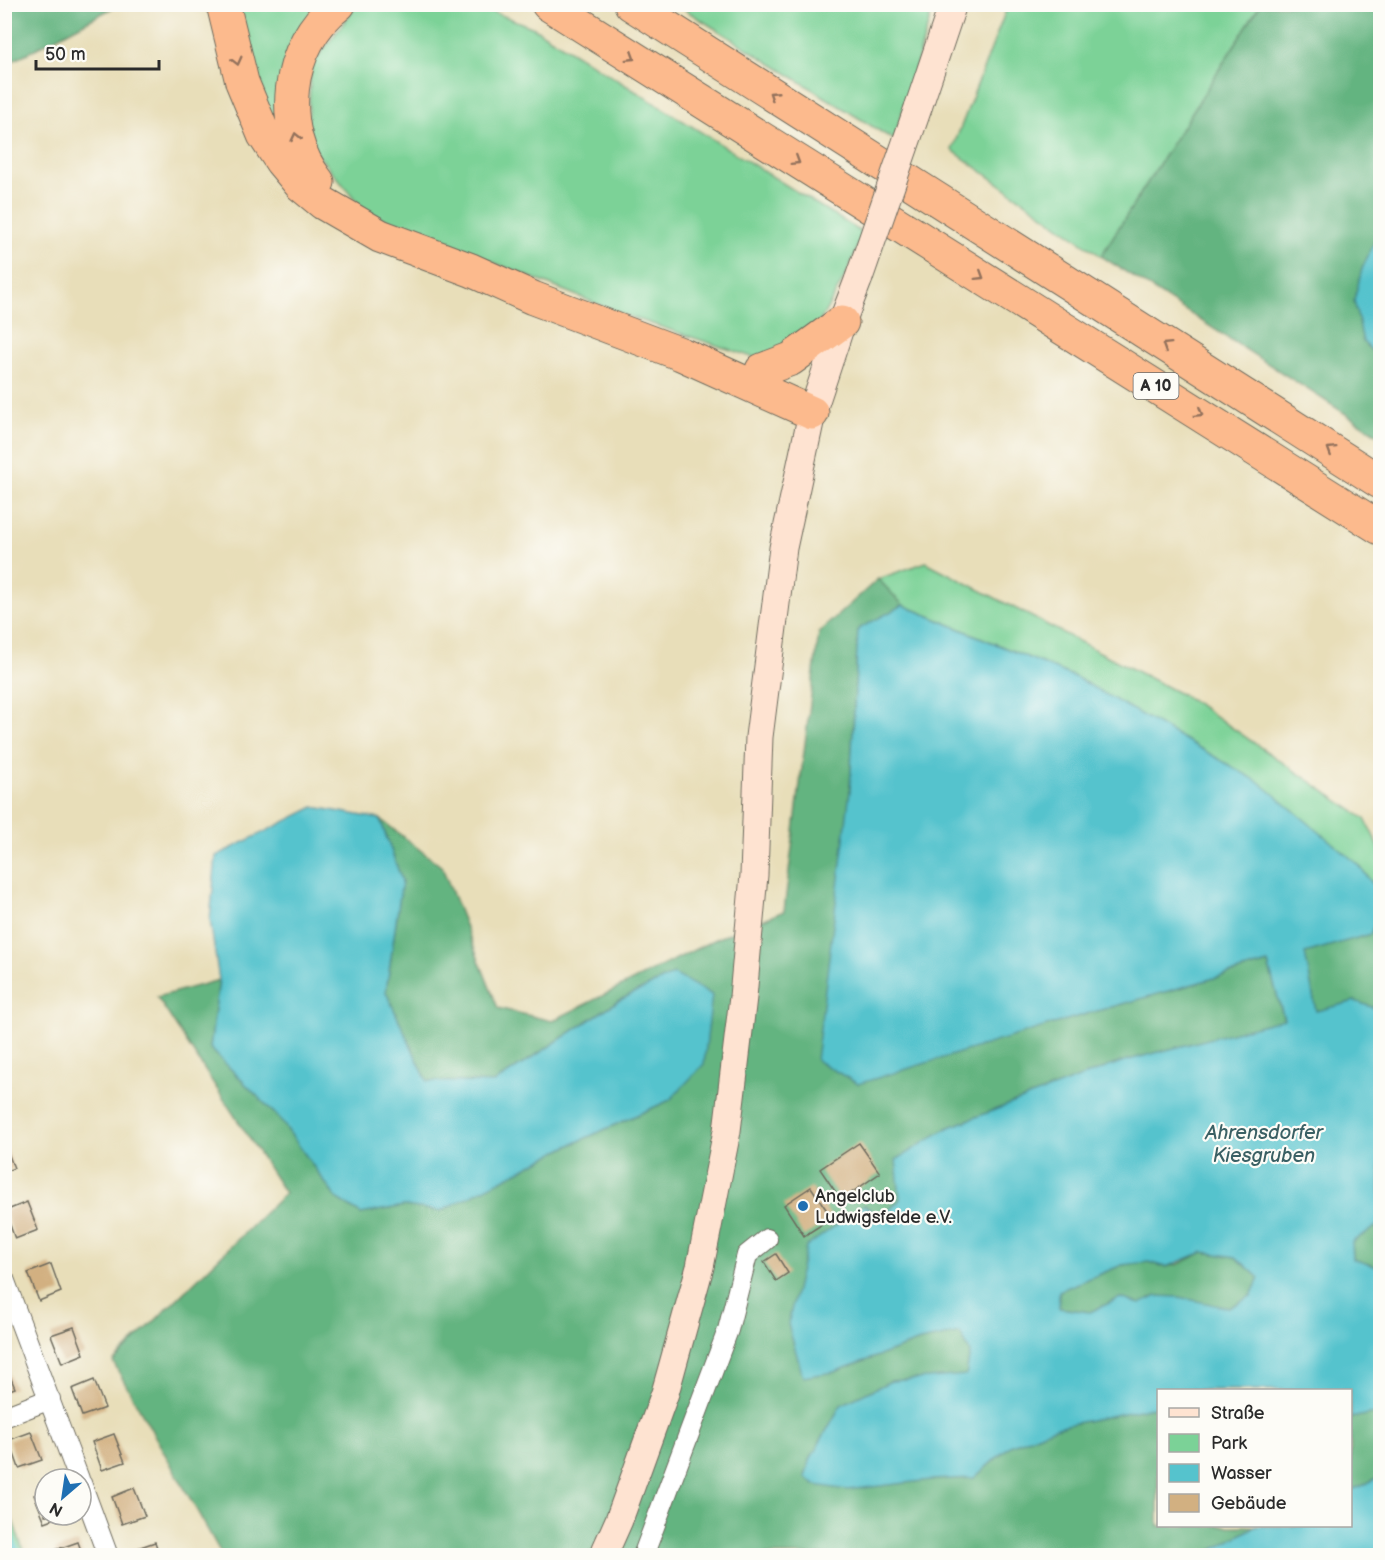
<svg xmlns="http://www.w3.org/2000/svg" width="1385" height="1560" font-family="'Balsamiq Sans',sans-serif">
<rect width="100%" height="100%" fill="#fdfcf7"/>
<filter id="ink" filterUnits="userSpaceOnUse"><feTurbulence type="fractalNoise" baseFrequency=".0167" numOctaves="2"/><feDisplacementMap in="SourceGraphic" scale="12" xChannelSelector="R" yChannelSelector="G"/><feConvolveMatrix kernelMatrix="1 2 1 2 8 2 1 2 1" color-interpolation-filters="sRGB"/></filter>
<filter id="wash" filterUnits="userSpaceOnUse"><feTurbulence type="fractalNoise" baseFrequency=".008" numOctaves="4" result="noise"/><feDisplacementMap in="SourceGraphic" scale="24" xChannelSelector="R" yChannelSelector="G"/><feGaussianBlur stdDeviation="1.35" result="paint"/><feColorMatrix in="noise" values="0 0 0 0 0 0 0 0 0 0 0 0 0 0 0 0 0 1.4 0 .05"/><feComposite in="paint" operator="in"/></filter>
<g filter="url(#wash)">
<rect width="100%" height="100%" fill="#e8deb9"/>
<!-- green -->
<path fill="#7bd297" stroke="#537e61" stroke-width="1.5" d="M231 5H326L282 127 266 125Z
M357 5H476L534 28 863 233 848 271 814 332 764 361 625 315 365 211 307 142 311 66Z
M677 5H934L894 140Z
M1008 5H1260L1101 256 952 150Z
M926 562 1190 699 1365 819 1380 849V894L1359 865 1077 678 903 605 878 579Z
M5 1499 25 1555H5Z"/>
<!-- forest -->
<path fill="#64b480" stroke="#487056" stroke-width="1.5" d="M5 4H118V5L5 65Z
M1260 5H1380V230L1362 269 1363 342 1380 359V436L1101 256Z
M878 579 903 605 858 630 850 791 1083 1015 1268 963 1284 1020 1121 1062 947 1128 900 1199 882 1218 864 1205 834 1372 920 1341 960 1333 970 1352 966 1376 891 1381 841 1405 811 1458 805 1476 931 1480 974 1478 1010 1446 1057 1427 1158 1406V1526H1256L1204 1555H222L113 1362 285 1193 157 997 219 980 210 1048 280 1119 336 1198 361 1214 404 1206 441 1211 566 1147 670 1100 674 974 618 1001 494 1083 427 1081 386 992 402 881 380 819 442 867 498 1008 552 1021 718 938 784 911 819 632Z
M1380 907V1010L1355 1001 1316 1012 1304 953 1371 934Z
M1377 1224H1380V1266L1377 1267 1353 1259 1352 1242Z
M1203 1252 1236 1257 1259 1278 1251 1296 1229 1308 1157 1296 1140 1304 1120 1298 1090 1312 1058 1308 1059 1291 1122 1265 1149 1262 1166 1267 1179 1264Z
M1380 1412V1476L1362 1486 1351 1490 1350 1418Z"/>
<!-- water -->
<path fill="#55c3cd" stroke="#40777c" stroke-width="1.5" fill-rule="evenodd" d="M1380 230V359L1363 342 1354 300 1362 269Z
M903 605 1077 678 1259 782 1359 865 1380 894V907L1371 934 1305 953 1316 1011 1355 1001 1380 1010V1224L1352 1242 1353 1259 1377 1267 1380 1266V1412L1351 1418 1350 1390H1158V1406L1057 1427 1010 1446 974 1478 931 1480 847 1490 815 1485 805 1477 811 1458 841 1405 891 1381 966 1375 970 1352 960 1333 920 1341 834 1372 803 1377 788 1324 806 1247 864 1205 882 1218 900 1199 896 1160 947 1128 1121 1062 1284 1019 1268 963 1083 1015 858 1084 816 1060 850 791 858 629ZM1203 1252 1236 1257 1259 1278 1251 1296 1229 1308 1179 1297 1157 1296 1140 1304 1120 1298 1090 1312 1059 1308V1291L1122 1265 1149 1262 1166 1267Z
M314 807 380 819 402 881 386 992 427 1081 494 1083 618 1001 674 974 712 995 704 1064 670 1100 566 1147 441 1211 404 1206 361 1214 336 1198 280 1119 210 1048 219 980 210 920 216 856Z
M1380 1476V1555H1204L1256 1526H1350L1351 1490 1362 1486Z"/>
<g fill="none" stroke-linecap="round" stroke-linejoin="round">
<!-- stream -->
<path stroke="#55c3cd" stroke-width="5" d="M4 1519 19 1556"/>
</g>
<g id="blocks">
<!-- building -->
<path fill="#d2b081" d="M4 1143 14 1168 4 1172Z
M859 1143 880 1173 841 1200 820 1169Z
M811 1187 832 1218 804 1236 784 1205Z
M27 1202 38 1230 15 1239 5 1211Z
M776 1254 788 1273 776 1281 764 1262Z
M51 1264 61 1292 39 1301 28 1273Z
M74 1327 84 1354 62 1363 51 1335Z
M4 1362 15 1388 4 1392Z
M94 1380 105 1408 82 1416 72 1389Z
M31 1432 42 1460 19 1468 9 1440Z
M114 1434 125 1462 102 1470 92 1442Z
M134 1488 145 1516 122 1524 112 1497Z
M45 1491V1515H64L45 1522 34 1495Z
M78 1542 83 1556H57L55 1550Z
M155 1542 160 1556H134L132 1550Z"/>
</g>
</g>
<g filter="url(#ink)">
<use href="#blocks" fill-opacity="0" stroke="#6d6a5d" stroke-width="1.5"/>
<g fill="none" stroke-linecap="round" stroke-linejoin="round">
<!-- minor casing -->
<g stroke="#6d6a5d" stroke-width="22">
<path id="minor" d="M4 1279 79 1479
M4 1417 50 1399
M81 1483 108 1556
M643 1556 728 1330 747 1255 767 1239"/>
</g>
<!-- secondary casing -->
<g stroke="#6d6a5d" stroke-width="29">
<path id="secondary" d="M918 108 953 4
M603 1556 619 1520 665 1393 700 1267 727 1131 743 997 754 875 759 737 783 548 812 413 842 322 859 278"/>
</g>
<!-- motorway casing -->
<g stroke="#6d6a5d" stroke-width="35">
<path id="motorway" d="M223 4 242 82 264 135 281 161 301 185 323 203 380 236 471 270 533 298 681 354 812 413
M548 4 1380 528
M631 4 1380 482
M318 182C276 129 285 45 339 4
M762 370 791 359 842 322"/>
</g>
<!-- minor -->
<use href="#minor" stroke="#fff" stroke-width="20"/>
<!-- secondary -->
<use href="#secondary" stroke="#fee3d1" stroke-width="27"/>
<!-- motorway -->
<use href="#motorway" stroke="#fcba8d" stroke-width="33"/>
<!-- secondary-bridge casing -->
<g stroke="#6d6a5d" stroke-width="29" stroke-linecap="butt">
<path id="secondary-bridge" d="M859 278 918 108"/>
</g>
<!-- secondary-bridge -->
<use href="#secondary-bridge" stroke="#fee3d1" stroke-width="27"/>
</g>
<!-- one-way arrows -->
<defs><path id="oneway-chevron" d="M-2-3.5L2.5 0L-2 3.5" fill="none" stroke-width="1.6" stroke-linecap="round" stroke-linejoin="round" transform="scale(1.5)"/></defs>
<g stroke="#94725c">
<use href="#oneway-chevron" transform="translate(631 57) rotate(32)"/>
<use href="#oneway-chevron" transform="translate(237 61) rotate(76)"/>
<use href="#oneway-chevron" transform="translate(773 95) rotate(-147)"/>
<use href="#oneway-chevron" transform="translate(296 137) rotate(-103)"/>
<use href="#oneway-chevron" transform="translate(796 161) rotate(32)"/>
<use href="#oneway-chevron" transform="translate(980 276) rotate(32)"/>
<use href="#oneway-chevron" transform="translate(1166 346) rotate(-148)"/>
<use href="#oneway-chevron" transform="translate(1199 413) rotate(32)"/>
<use href="#oneway-chevron" transform="translate(1331 450) rotate(-148)"/>
</g>
</g>
<!-- markers -->
<circle fill="#1f6fb2" stroke="#fdfcf7" stroke-width="2" cx="803" cy="1206" r="6"/>
<g text-anchor="middle" dominant-baseline="central" stroke-width="4.5" stroke-linejoin="round" paint-order="stroke">
<!-- shield labels -->
<rect fill="#fdfcf7" stroke="#6a6a68" stroke-width="1.5" x="1133.5" y="373" width="45" height="26" rx="4.5"/>
<g font-size="16" font-weight="bold" fill="#2b2b2b">
<text x="1156" y="386">A 10</text>
</g>
<!-- poi labels -->
<g font-size="18" fill="#2b2b2b" stroke="#fdfcf7" text-anchor="start">
<text x="815" y="1196">Angelclub<tspan x="815" dy="21">Ludwigsfelde e.V.</tspan></text>
</g>
<!-- water labels -->
<g font-size="20" font-style="italic" fill="#3a6064" stroke="#fdfcf7">
<text x="1264" y="1133">Ahrensdorfer<tspan x="1264" dy="23">Kiesgruben</tspan></text>
</g>
</g>
<!-- margin -->
<rect width="1385" height="1560" fill="none" stroke="#fdfcf7" stroke-width="24"/>
<!-- legend -->
<rect x="1157" y="1389" width="195" height="138" fill="#fdfcf7" stroke="#a9a8a5" stroke-width="1.5"/>
<rect x="1169" y="1408" width="30" height="9" fill="#fee3d1" stroke="#a9a8a5" stroke-width="1.5"/>
<text x="1211" y="1419" font-size="18" fill="#2b2b2b">Straße</text>
<rect x="1169" y="1434" width="30" height="18" fill="#7bd297" stroke="#a9a8a5" stroke-width="1.5"/>
<text x="1211" y="1449" font-size="18" fill="#2b2b2b">Park</text>
<rect x="1169" y="1464" width="30" height="18" fill="#55c3cd" stroke="#a9a8a5" stroke-width="1.5"/>
<text x="1211" y="1479" font-size="18" fill="#2b2b2b">Wasser</text>
<rect x="1169" y="1494" width="30" height="18" fill="#d2b081" stroke="#a9a8a5" stroke-width="1.5"/>
<text x="1211" y="1509" font-size="18" fill="#2b2b2b">Gebäude</text>
<!-- north arrow -->
<g transform="translate(63 1497) rotate(209)"><circle r="28" fill="#fdfcf7" stroke="#a9a8a5" stroke-width="1.5"/>
<path d="M0-4.5L10 22L0 15L-10 22Z" fill="#1f6fb2"/>
<text y="-9" font-size="16" font-weight="bold" text-anchor="middle" fill="#2b2b2b">N</text>
</g>
<!-- scale -->
<path d="M36 60v9h123v-9" fill="none" stroke="#2b2b2b" stroke-width="3"/>
<text x="45" y="60" font-size="18" fill="#2b2b2b" stroke="#fdfcf7" stroke-width="4.5" paint-order="stroke">50 m</text>
</svg>
